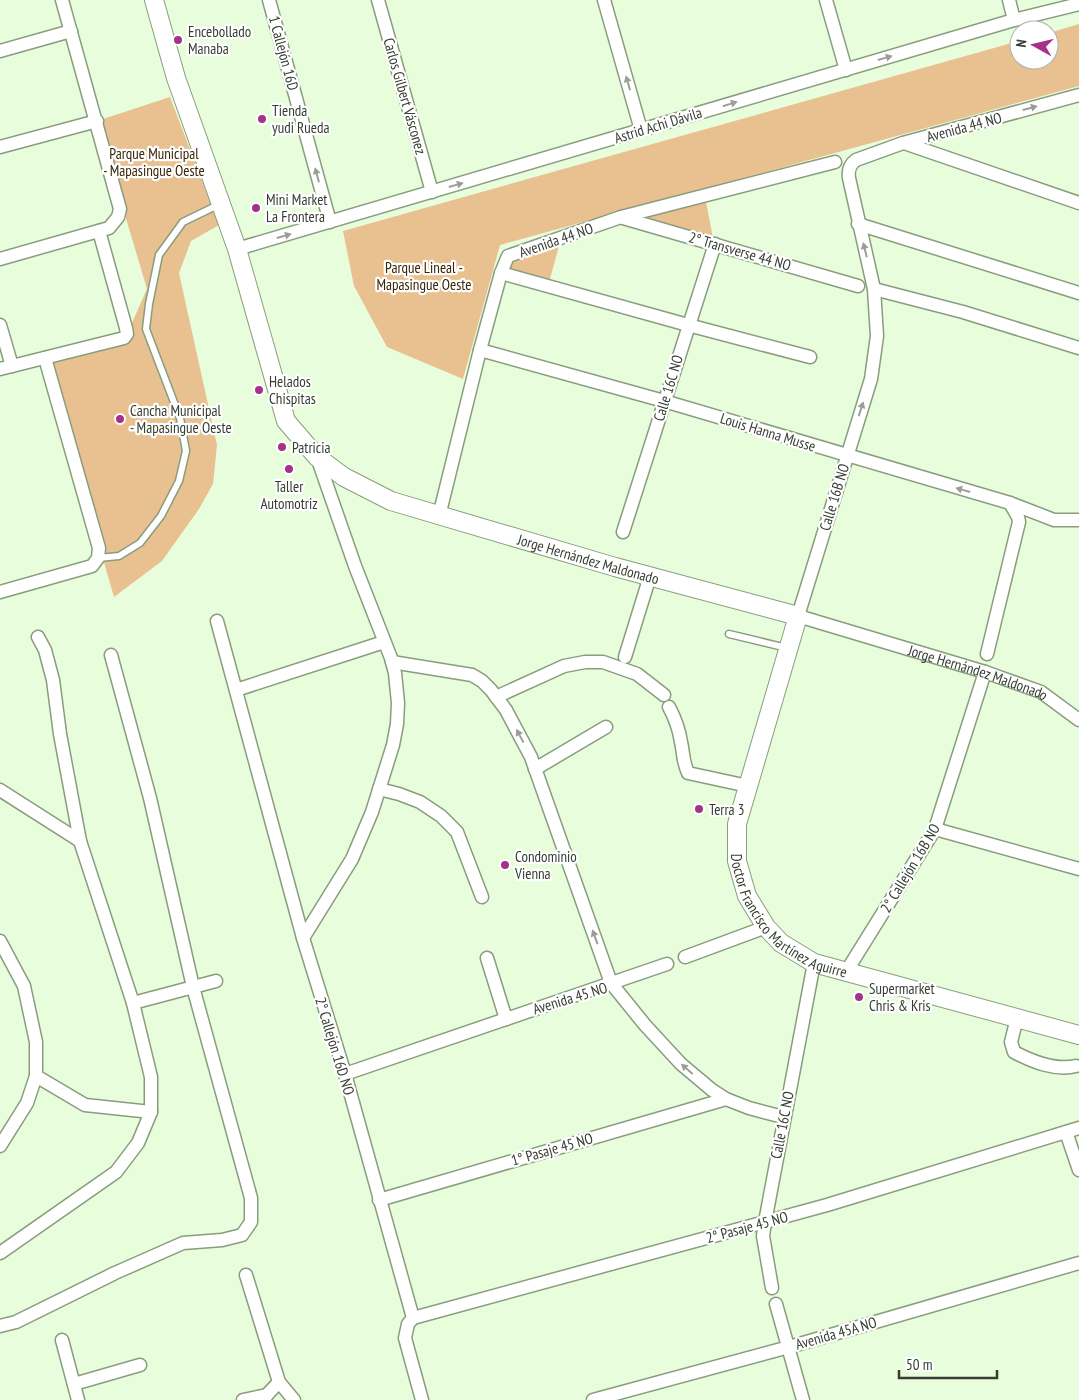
<svg xmlns="http://www.w3.org/2000/svg" width="1079" height="1400" font-family="'PT Sans Narrow',sans-serif">
<rect width="100%" height="100%" fill="#e8fddc"/>
<!-- green -->
<path fill="#e9c190" d="M1079 24V86L500 245 463 379 387 347 354 286 343 231 1019 41V60H1049V33Z
M170 97 219 225 191 241 179 273 217 445 213 484 199 509 162 561 114 597 45 358 127 334 147 289 97 121Z
M706 202 713 238 642 219Z
M560 242 549 283 508 271 510 259Z"/>
<g fill="none" stroke-linecap="round" stroke-linejoin="round">
<!-- lane casing -->
<g stroke="#899d7e" stroke-width="9">
<path id="lane" d="M98 558 119 556 140 543 161 516 179 481 186 451 180 418 146 329 149 304 159 255 183 222 220 204
M729 634 787 648"/>
</g>
<!-- street casing -->
<g stroke="#899d7e" stroke-width="15">
<g id="street">
<path d="M269 0 330 222"/>
<path d="M378 0 432 192"/>
<path d="M604 0 641 130"/>
<path d="M826 0 846 70"/>
<path d="M1009 0 1014 20"/>
<path d="M0 51 71 31"/>
<path id="s1" d="M1079 95 903 143 856 160C849 165 848 171 849 178L874 289 877 336 871 379 798 616 985 672 1041 692 1079 720"/>
<path d="M904 143 1079 203"/>
<path d="M0 147 97 121"/>
<path d="M623 218 858 286"/>
<path d="M858 224 1079 293"/>
<path d="M237 249 1014 20 1079 4"/>
<path d="M0 259 109 228 118 217 120 209 62 0"/>
<path d="M501 273 688 325 810 357"/>
<path d="M874 289 963 312 1079 348"/>
<path d="M0 325 12 366 124 338 127 334 126 328 99 231"/>
<path d="M480 350 664 401 1010 503 1054 520H1079"/>
<path d="M0 369 12 366"/>
<path d="M439 516 480 350 501 273 508 256 621 217 835 162"/>
<path d="M623 532 715 244"/>
<path d="M0 592 92 566 98 558 99 548 45 358"/>
<path d="M217 621 303 938 345 1074 413 1318 408 1324 405 1338 422 1400"/>
<path d="M987 654 1019 522 1018 517 1010 503"/>
<path d="M625 657 650 576"/>
<path d="M392 662 472 675 482 681 491 690 506 710 531 757 611 983 645 1025 681 1064 712 1090 726 1099 749 1108 783 1117"/>
<path d="M236 690 384 642"/>
<path d="M496 697 564 666 585 662H603L637 674 664 695"/>
<path d="M669 707C675 718 679 729 681 742 684 755 682 759 688 773L748 786"/>
<path d="M535 769 606 727"/>
<path d="M379 789 399 794 420 802 441 816 457 832 482 897"/>
<path d="M0 790 80 841"/>
<path d="M935 829 1079 869"/>
<path d="M303 938 352 859 372 812 393 745 397 724 398 703 395 673 391 658 355 566 317 457"/>
<path d="M0 941 24 986 36 1042V1076L27 1103 0 1146"/>
<path d="M685 957 766 927"/>
<path d="M487 958 506 1019"/>
<path d="M846 972 935 829 985 672"/>
<path d="M133 1003 216 981"/>
<path d="M1017 1018 1011 1042 1014 1052C1033 1062 1055 1071 1076 1066"/>
<path d="M345 1074 667 964"/>
<path d="M36 1076 85 1105 151 1112"/>
<path d="M1066 1132 1079 1170"/>
<path d="M379 1200 726 1099"/>
<path d="M0 1253 116 1172 138 1143 151 1112V1077L133 1003 80 841 60 734 53 680 45 650 38 637"/>
<path d="M246 1275 279 1382 294 1400"/>
<path d="M772 1288 763 1236 765 1222 814 963"/>
<path d="M776 1304 803 1400"/>
<path d="M413 1318 827 1205 1079 1128"/>
<path d="M0 1326 16 1322 115 1273 183 1243 222 1240 242 1235 251 1222V1198L193 987 150 798 111 655"/>
<path d="M62 1340 78 1400"/>
<path d="M74 1384 140 1365"/>
<path d="M243 1400 267 1395"/>
<path d="M262 1400 279 1382"/>
<path d="M593 1400 789 1347 1079 1263"/>
</g>
</g>
<!-- secondary casing -->
<g stroke="#899d7e" stroke-width="20">
<g id="secondary">
<path id="s2" d="M154 0 176 78 237 249 286 421 317 457 344 477 391 501 615 567 798 616 737 824V861L747 896 766 927 781 943 814 963 1079 1035"/>
</g>
</g>
<!-- lane -->
<use href="#lane" stroke="#fff" stroke-width="6"/>
<!-- street -->
<use href="#street" stroke="#fff" stroke-width="12"/>
<!-- secondary -->
<use href="#secondary" stroke="#fff" stroke-width="18"/>
</g>
<!-- one-way arrows -->
<defs><path id="oneway-solid" d="M-6-.8H1V-3.2L6.5 0L1 3.2V.8H-6Z" transform="scale(1.25)"/></defs>
<g fill="#9a9e98">
<use href="#oneway-solid" transform="translate(885 58) rotate(-16)"/>
<use href="#oneway-solid" transform="translate(628 83) rotate(-106)"/>
<use href="#oneway-solid" transform="translate(730 104) rotate(-17)"/>
<use href="#oneway-solid" transform="translate(1030 108) rotate(-15)"/>
<use href="#oneway-solid" transform="translate(317 175) rotate(-105)"/>
<use href="#oneway-solid" transform="translate(456 185) rotate(-16)"/>
<use href="#oneway-solid" transform="translate(284 236) rotate(-16)"/>
<use href="#oneway-solid" transform="translate(865 250) rotate(-104)"/>
<use href="#oneway-solid" transform="translate(861 409) rotate(-72)"/>
<use href="#oneway-solid" transform="translate(963 490) rotate(-164)"/>
<use href="#oneway-solid" transform="translate(520 736) rotate(-118)"/>
<use href="#oneway-solid" transform="translate(595 937) rotate(-110)"/>
<use href="#oneway-solid" transform="translate(687 1069) rotate(-139)"/>
</g>
<!-- markers -->
<g fill="#a5318a" stroke="#fff" stroke-width="2">
<circle cx="178" cy="40" r="5"/>
<circle cx="262" cy="119" r="5"/>
<circle cx="256" cy="208" r="5"/>
<circle cx="259" cy="390" r="5"/>
<circle cx="120" cy="419" r="5"/>
<circle cx="282" cy="447" r="5"/>
<circle cx="289" cy="469" r="5"/>
<circle cx="699" cy="809" r="5"/>
<circle cx="505" cy="865" r="5"/>
<circle cx="859" cy="997" r="5"/>
</g>
<g text-anchor="middle" dominant-baseline="central" stroke-width="4.5" stroke-linejoin="round" paint-order="stroke">
<!-- poi labels -->
<g font-size="15" fill="#353d30" stroke="#fff" text-anchor="start">
<text x="188" y="31">Encebollado<tspan x="188" dy="17">Manaba</tspan></text>
<text x="272" y="110">Tienda<tspan x="272" dy="17">yudi Rueda</tspan></text>
<text x="266" y="199">Mini Market<tspan x="266" dy="17">La Frontera</tspan></text>
<text x="269" y="381">Helados<tspan x="269" dy="17">Chispitas</tspan></text>
<text x="130" y="410">Cancha Municipal<tspan x="130" dy="17">- Mapasingue Oeste</tspan></text>
<text x="292" y="447">Patricia</text>
<text x="289" y="486" text-anchor="middle">Taller<tspan x="289" dy="17">Automotriz</tspan></text>
<text x="709" y="809">Terra 3</text>
<text x="515" y="856">Condominio<tspan x="515" dy="17">Vienna</tspan></text>
<text x="869" y="988">Supermarket<tspan x="869" dy="17">Chris &amp; Kris</tspan></text>
</g>
<!-- street labels -->
<g font-size="15" fill="#353d30" stroke="#fff">
<text transform="translate(284 53) rotate(75)">1 Callejón 16D</text>
<text transform="translate(405 96) rotate(74)">Carlos Gilbert Vásconez</text>
<text transform="translate(658 125) rotate(-17)">Astrid Achi Dávila</text>
<text transform="translate(964 127) rotate(-15)">Avenida 44 NO</text>
<text transform="translate(556 240) rotate(-19)">Avenida 44 NO</text>
<text transform="translate(740 251) rotate(16)">2° Transverse 44 NO</text>
<text transform="translate(668 388) rotate(-73)">Calle 16C NO</text>
<text transform="translate(768 432) rotate(17)">Louis Hanna Musse</text>
<text transform="translate(834 497) rotate(-73)">Calle 16B NO</text>
<text stroke="none"><textPath href="#s2" startOffset="781">Jorge Hernández Maldonado</textPath></text>
<text stroke="none"><textPath href="#s1" startOffset="894">Jorge Hernández Maldonado</textPath></text>
<text transform="translate(910 868) rotate(-59)">2° Callejón 16B NO</text>
<text stroke="none"><textPath href="#s2" startOffset="1332">Doctor Francisco Martínez Aguirre</textPath></text>
<text transform="translate(570 998) rotate(-17)">Avenida 45 NO</text>
<text transform="translate(335 1046) rotate(73)">2° Callejón 16D NO</text>
<text transform="translate(782 1125) rotate(-79)">Calle 16C NO</text>
<text transform="translate(552 1149) rotate(-16)">1° Pasaje 45 NO</text>
<text transform="translate(747 1227) rotate(-15)">2° Pasaje 45 NO</text>
<text transform="translate(836 1333) rotate(-16)">Avenida 45A NO</text>
</g>
<!-- park labels -->
<g font-size="15" fill="#392507" stroke="#fff">
<text x="154" y="153">Parque Municipal<tspan x="154" dy="17">- Mapasingue Oeste</tspan></text>
<text x="424" y="267">Parque Lineal -<tspan x="424" dy="17">Mapasingue Oeste</tspan></text>
</g>
</g>
<!-- north arrow -->
<g transform="translate(1034 45) rotate(278)"><circle r="24" fill="#ffffff" stroke="#aeb1ac"/>
<path d="M0-4L9 19L0 12L-9 19Z" fill="#a5318a"/>
<text y="-8" font-size="14" font-weight="bold" text-anchor="middle" fill="#353d30">N</text>
</g>
<!-- scale -->
<path d="M899 1370v8h98v-8" fill="none" stroke="#353d30" stroke-width="2.5"/>
<text x="906" y="1370" font-size="15" fill="#353d30" stroke="#ffffff" stroke-width="4" paint-order="stroke">50 m</text>
</svg>
